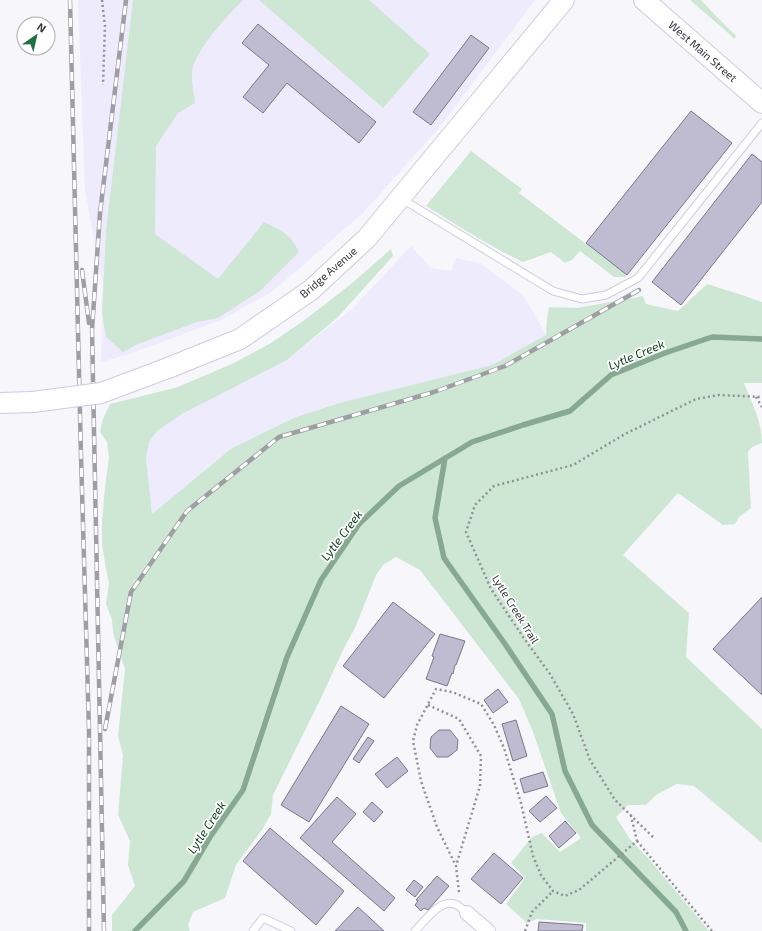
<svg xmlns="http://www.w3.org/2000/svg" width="762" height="931" font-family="'Exo 2',sans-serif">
<rect width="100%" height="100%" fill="#f7f7fb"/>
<!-- built -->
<path fill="#eeebfd" d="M78 0H535L440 127 363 213 272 292 221 320 130 354 101 362 103 285 85 192Z
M411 246 431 268 451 271 456 258 480 263 524 296 546 335 492 365 343 402 296 417 232 448 152 514 146 459 149 442 157 431 182 414 287 360 353 308Z"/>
<!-- green -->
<path fill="#cde7d4" d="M133 0H243C227 16 196 49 192 71 191 81 194 93 195 103L178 113 156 146 155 234 218 279 264 222C282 231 290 233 299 252L260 291 218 318 197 322 138 344 123 352 106 337 102 313 106 231Z
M259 0H369L430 54 383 108Z
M690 0H701L714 14 736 36 735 39Z
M471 151 522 189 519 193 627 275 625 277H614L580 251 572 260 565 263 551 252 523 262C489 246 458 226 426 206Z
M391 249 393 256 337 318 287 360 182 414 157 431 149 442 146 459 152 514 232 448 296 417 343 402 492 365 546 335 547 319 549 307 577 308 643 296 646 304 678 311 707 284 739 294 762 302V383H744C752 403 762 422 762 443L752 447 748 452 751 508 739 517 735 524 723 525 678 493 623 555 689 613 686 657 762 729V843L694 786 677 784 656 795 646 805H628L616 817 630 839 648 858 709 931H586V923L537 919 527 923 506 904 525 878 511 863 532 837 542 833 560 852 581 838 561 813 533 732 519 699 420 570 396 557 383 565 376 575 355 628 344 648 322 696 273 795 271 814 262 830 236 865 225 898 193 912 188 925 190 931H112V915L135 886 128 865 130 841 118 815 123 755 118 736 125 669 113 633 112 620 106 604 109 583 106 569 102 544V521L105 487 109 458 107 442 100 432 103 419 110 404 178 387 234 363 271 343 306 319 351 284Z"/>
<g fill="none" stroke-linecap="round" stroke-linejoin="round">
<!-- stream -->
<path stroke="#87a991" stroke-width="5.5" d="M445 458 435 518 444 558 505 644 552 714 565 771 592 825 676 912 686 931
M135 931 184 881 210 837 243 790 287 657 321 580 359 524 399 486 472 442 523 425 570 411 611 375 665 353 712 337 762 339"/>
</g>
<!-- building -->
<path fill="#bfbbd1" stroke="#7b778b" d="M258 24 376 122 359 143 287 83 263 113 243 97 269 65 242 43Z
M471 35 489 48 431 125 413 112Z
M691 111 732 143 627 275 586 243Z
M752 154 762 162V202L681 305 652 282Z
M762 597V695L713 649Z
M393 602 435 634 384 698 343 666Z
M440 634 465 641 456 665H455L453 674 452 673 447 686 426 679 434 657 432 656Z
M498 689 508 702 493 713 484 700Z
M341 706 369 724 309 822 281 805Z
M516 720 527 756 513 761 502 724Z
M439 730H450L458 740 457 750 448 757H437L430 748 431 737Z
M368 737 374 741 359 763 353 759Z
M397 757 408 771 387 788 375 774Z
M543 772 548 786 524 793 520 779Z
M546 796 557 808 540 822 529 811Z
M337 797 356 814 332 842 395 898 384 911 300 838Z
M372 802 383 812 374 822 363 812Z
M565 821 576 833 559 848 549 836Z
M270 828 344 891 316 925 243 861Z
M494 853 523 878 501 904 471 879Z
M437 876 449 886 428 910 424 908 421 911 415 905 418 901 416 900Z
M414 880 423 887 415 897 406 890Z
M358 907 384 931H335Z
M539 922 583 925 582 931H538Z"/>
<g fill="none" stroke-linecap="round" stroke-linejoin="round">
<!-- lane casing -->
<g stroke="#cecae0" stroke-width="9">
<path id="lane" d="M402 199 553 291 582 299 606 295 638 278 762 123
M253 931 263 918 291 931
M415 931C424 922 440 899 454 904 459 905 463 910 467 913"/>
</g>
<!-- street casing -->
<g stroke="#cecae0" stroke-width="16">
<path id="street" d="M467 913 488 931"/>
</g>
<!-- secondary casing -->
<g stroke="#cecae0" stroke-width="22">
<path id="secondary" d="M644 0 762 103
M168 368 240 339 311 290 367 238 564 0
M0 403 33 402"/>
</g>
<!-- path -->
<path stroke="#919097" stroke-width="2.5" stroke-dasharray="2 3" stroke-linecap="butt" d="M102 0 105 26 103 85
M756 397 762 407
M428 705 459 719 481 756 480 786 456 866
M653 837 615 800 590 760 573 714 550 674 523 637 491 589 466 532 475 505 494 486 573 465 625 434 696 399 719 395 762 397
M637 841 712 931
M459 892 456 866 437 827 421 781 413 741 417 725 436 689 452 692 481 704 494 725 504 748 521 803 533 856 541 875 553 891 565 896 579 890 637 841 631 816
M525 931 532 912 553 891"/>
<!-- lane -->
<use href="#lane" stroke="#fff" stroke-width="7"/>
<!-- street -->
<use href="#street" stroke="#fff" stroke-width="14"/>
<!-- secondary -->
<use href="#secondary" stroke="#fff" stroke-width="20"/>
<!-- rail casing -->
<g stroke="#9f9ea4" stroke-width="4.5">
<path id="rail" d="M70 0 81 456 89 730V931
M82 270 89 323
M105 729 131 592 187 511 279 437 434 392 505 366 639 290
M104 931 92 330 100 213 126 0"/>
</g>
<!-- rail -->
<use href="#rail" stroke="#fff" stroke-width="3" stroke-dasharray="9" stroke-linecap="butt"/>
<!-- secondary-bridge casing -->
<g stroke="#cecae0" stroke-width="22" stroke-linecap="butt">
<path id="secondary-bridge" d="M33 402 101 393 168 368"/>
</g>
<!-- secondary-bridge -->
<use href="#secondary-bridge" stroke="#fff" stroke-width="20"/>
</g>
<g text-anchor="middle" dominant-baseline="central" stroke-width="3.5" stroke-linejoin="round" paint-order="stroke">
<!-- street labels -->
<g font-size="11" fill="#35333c" stroke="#fff">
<text transform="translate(703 51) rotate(41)">West Main Street</text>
<text transform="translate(328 272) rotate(-41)">Bridge Avenue</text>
<text transform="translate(516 609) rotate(58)">Lytle Creek Trail</text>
</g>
<!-- water labels -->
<g font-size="12" font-style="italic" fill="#0d381e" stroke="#fff">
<text transform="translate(636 354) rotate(-23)">Lytle Creek</text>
<text transform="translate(341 535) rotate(-53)">Lytle Creek</text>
<text transform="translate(206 827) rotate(-57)">Lytle Creek</text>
</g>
</g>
<!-- north arrow -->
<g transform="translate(36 36) rotate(34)"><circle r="19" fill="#ffffff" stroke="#aeadb1"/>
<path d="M0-3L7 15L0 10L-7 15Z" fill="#207142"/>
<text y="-6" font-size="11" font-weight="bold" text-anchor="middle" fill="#35333c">N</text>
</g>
</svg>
